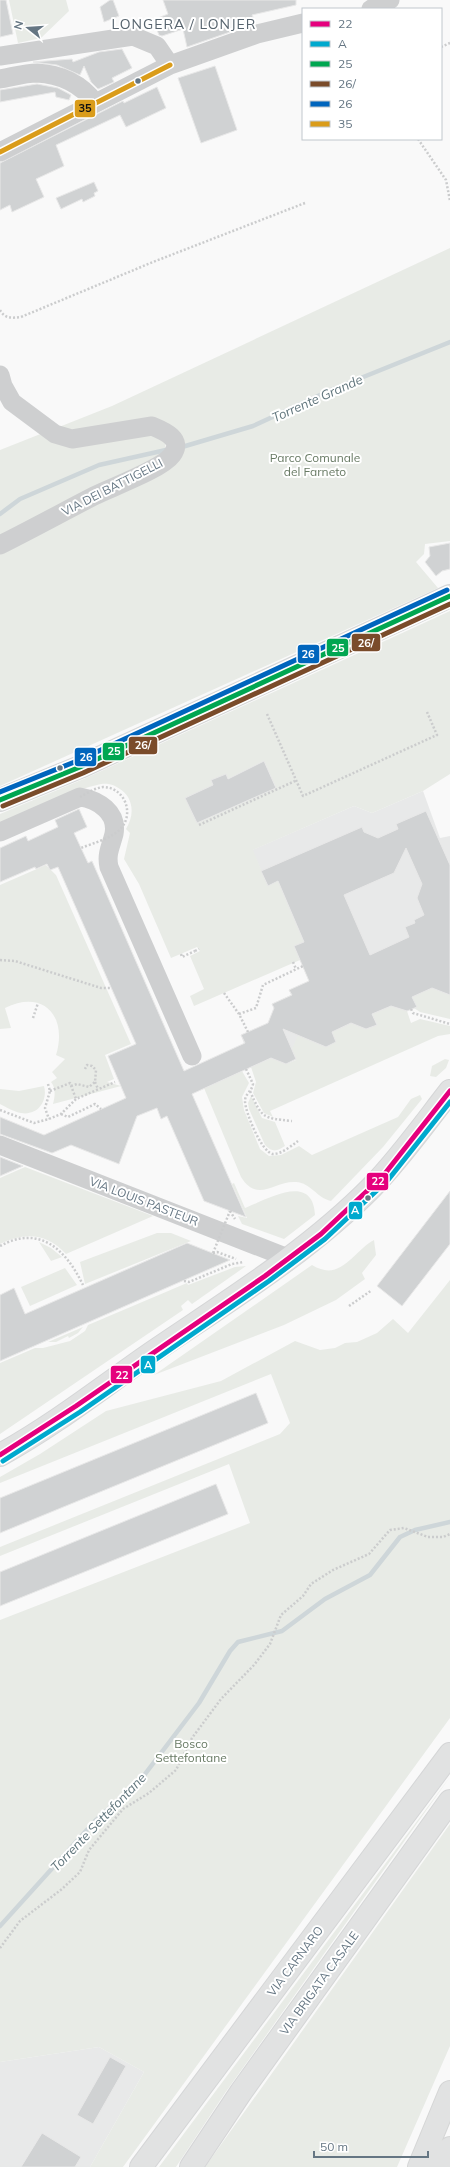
<svg xmlns="http://www.w3.org/2000/svg" width="450" height="2167" font-family="Mulish,sans-serif">
<rect width="100%" height="100%" fill="#f9f9f9"/>
<!-- built -->
<path fill="#e8e9e9" d="M423 791 440 838 450 836V992L407 1011 391 1006 372 1014 377 1025 366 1029 332 1032 337 1042 286 1064 271 1058 252 1067 241 1035 268 1023 274 1009 272 1004 291 995 289 990 309 981 294 946 304 941 278 882 268 886 252 850 354 806 372 813Z
M99 2047 144 2072 90 2167H0V2062Z"/>
<!-- green -->
<path fill="#e8ebe6" d="M9 0H66L69 11 41 38 18 43Z
M450 248V541L425 544 424 554 416 562 438 588 0 786V552L166 467 178 433 75 432 59 427 112 406Z
M43 433 155 434 165 442 166 450 155 460 0 537V450Z
M450 611V774L423 791 372 813 354 806 253 850 268 886 278 881 304 942 294 946 300 960 194 1006 190 996 204 989 190 956 200 951 197 947 171 958 139 884 124 859 130 833 126 829C132 819 134 808 128 797 124 791 116 785 108 784 91 781 20 816 0 825V814L86 778Z
M46 865 56 875 131 1044 105 1055 114 1079 107 1082 121 1086 53 1104C55 1096 56 1088 51 1082L57 1078 52 1072 65 1059 56 1055C68 1016 43 989 5 1008L11 1028 0 1029V885Z
M432 988 447 994 450 992V1019L420 1012 414 1008 417 1007 412 997Z
M391 1006 407 1011 411 1023 420 1019 450 1026V1034L438 1036 270 1111 273 1117 264 1113 253 1093 256 1082 251 1067 271 1058 286 1064 296 1060 292 1049 298 1035 326 1047 336 1042 332 1032 351 1023 366 1029 377 1025 372 1014Z
M445 1059 449 1060 446 1068 436 1077 430 1076 432 1066Z
M242 1071 249 1083 242 1097 244 1110 260 1149 269 1156 281 1155 299 1146 312 1155 398 1117 411 1099 420 1095 422 1099 383 1147 331 1201C317 1198 311 1183 296 1182 275 1180 258 1204 241 1177L204 1088Z
M44 1086C48 1101 38 1116 21 1113 14 1112 6 1107 0 1104V1089L19 1091Z
M251 1096 262 1118 275 1122 285 1146C277 1151 273 1153 265 1145L249 1109 248 1103Z
M25 1167 153 1216 66 1254C47 1233 24 1232 0 1244V1178Z
M234 1183 245 1208C266 1200 313 1171 315 1215L284 1239 242 1224 238 1216 247 1218 232 1184Z
M157 1233H171L191 1241 85 1284 80 1262Z
M374 1240 376 1255 362 1273 365 1279 336 1300 284 1325 154 1375 312 1265C341 1283 353 1251 374 1240Z
M39 1242 51 1248 62 1257 51 1261Z
M246 1266 192 1304 188 1300 181 1306 183 1310 0 1434V1363L35 1348H43L70 1341 85 1331 88 1325 187 1283 188 1285 235 1267Z
M65 1268 77 1285 30 1306 21 1287Z
M450 1280V1718L123 2167H90L144 2072 99 2047 0 2062V1620L250 1523 229 1464 0 1556V1547L280 1434 290 1423 271 1374 0 1483V1477L40 1454 106 1411 221 1381 295 1341 320 1350 335 1348 345 1343 357 1342 377 1333 393 1319 408 1333Z
M83 1327 78 1333 69 1338 68 1336 56 1342H48Z
M450 1777 225 2093 176 2167H159Z
M450 1824V2046L397 2167H205Z"/>
<g fill="none" stroke-linecap="round" stroke-linejoin="round">
<!-- stream -->
<path stroke="#ced6d9" stroke-width="4.5" d="M182 447 253 426 331 390 450 342
M0 514 20 499 99 465 166 450
M0 1926 95 1821 139 1782 199 1703 230 1651 238 1642 282 1631 325 1599 370 1575 400 1537 415 1530 450 1522"/>
</g>
<!-- building -->
<path fill="#d0d2d3" stroke="#e8e8e8" fill-rule="evenodd" d="M0 0H6L13 34 0 37Z
M110 0H113L119 16 104 22 100 7Z
M163 0H296V5L252 15 256 23 187 47 183 29 162 36 159 35 153 20 168 14Z
M122 49 132 68 112 78 114 82 98 89 91 82 84 66 80 75 57 65 33 62 72 59 73 62 99 52Z
M215 66 237 130 201 143 178 78Z
M37 84 58 88 71 95 69 100 56 97 55 92 0 102V90Z
M157 87 166 108 126 127 120 115 56 145 64 166 36 179 44 197 12 212 10 205 0 210V163L123 101 124 103Z
M94 182 98 191 94 193 95 196 83 202 82 199 61 209 56 198Z
M450 543V569L442 571 436 576 425 562 430 556 429 547Z
M264 761 276 788 197 823 185 798 213 785 211 780 226 774 228 779Z
M79 809 87 827 74 833 88 863 92 861 184 1071 245 1043 241 1035 268 1023 274 1008 272 1004 292 995 289 990 309 981 294 946 304 942 278 881 268 886 261 871 362 827 364 832 378 838 398 829 396 824 426 811 450 865V995L432 988 412 997 417 1007 407 1011 391 1006 372 1014 377 1025 366 1029 351 1023 332 1032 336 1042 326 1047 283 1029 296 1059 286 1064 271 1058 192 1094 246 1217 204 1201 167 1116 161 1119 157 1108 137 1116 119 1164 71 1145 52 1153 0 1134V1117L44 1135 126 1098 108 1056 136 1044 58 867 50 870 47 864 36 869 35 867 0 882V848L26 836 28 841 58 827 55 820ZM406 848 422 884 417 898 424 915 414 920 415 923 405 927 409 937 370 955 344 895 394 873Z
M0 1157 23 1166 0 1176Z
M450 1191V1244L402 1306 377 1286Z
M187 1243 230 1260 0 1361V1295L14 1288 25 1314Z
M256 1393 268 1423 0 1533V1498Z
M216 1484 228 1514 0 1606V1572Z
M110 2057 126 2066 93 2124 77 2115Z
M42 2133 81 2157 75 2167H21Z"/>
<g fill="none" stroke-linecap="round" stroke-linejoin="round">
<!-- major casing -->
<g stroke="#d5d6d7" stroke-width="24">
<path id="major" d="M0 800 80 767 450 596
M0 1455C53 1426 101 1388 150 1354 226 1302 307 1253 372 1187 401 1157 425 1123 450 1091
M141 2167 450 1754
M191 2167 241 2092 450 1801"/>
</g>
<!-- highway casing -->
<g stroke="#d5d6d6" stroke-width="24">
<path id="highway" d="M419 2167 450 2092
M441 2167 450 2148"/>
</g>
<!-- path -->
<path stroke="#cbcccd" stroke-width="2.5" stroke-dasharray="2 2" stroke-linecap="butt" d="M441 47 450 43
M418 139 446 180 450 201
M0 310C5 319 12 318 21 317L153 262 305 203
M267 714 303 796 437 735 427 712
M199 825 295 781
M195 951 199 949
M181 954 182 957 195 951 196 953
M0 960 15 961 101 988H111
M293 962 296 969
M224 993 239 1014 248 1032
M411 1009 413 1013 450 1024
M239 1014 256 1008 263 985 303 966
M33 1018 38 1003
M246 1069 253 1084C252 1091 245 1094 245 1101 245 1112 262 1153 273 1154 282 1154 291 1146 298 1141
M95 1082 98 1089
M48 1084 50 1091 45 1108 49 1119
M71 1086 77 1084 89 1087 95 1082 96 1070 92 1066 87 1065 85 1069
M50 1091 70 1083 76 1099
M250 1091C262 1118 262 1118 292 1121
M0 1110 34 1123 49 1119 61 1114 76 1099 115 1082
M61 1114 68 1117 95 1104 101 1109
M230 1211 235 1219
M0 1246C40 1224 66 1250 83 1285
M213 1253 217 1252 236 1259
M184 1281 189 1282 232 1264 244 1262
M349 1306 372 1290
M0 1948 20 1921 62 1889 80 1872 89 1850 123 1809 149 1793 176 1770 192 1738 221 1699 254 1665 270 1644 281 1615 303 1596 311 1584 333 1570 369 1554 390 1530 404 1528 428 1537H443L450 1534"/>
<!-- minor -->
<path stroke="#cecfd0" stroke-width="19" d="M371 9 390 0
M0 56 133 36 157 46 170 65
M0 79C12 77 25 73 37 73 60 74 82 84 95 103
M0 152 170 65 257 34 303 23
M0 375 3 386 12 402 55 434 72 439 152 426C164 431 184 439 172 455 162 469 112 487 94 496 63 512 32 529 0 545
M0 832 80 797C98 800 118 812 114 834 111 846 106 854 109 867L192 1056
M0 1145 288 1258"/>
<!-- major -->
<use href="#major" stroke="#e1e2e2" stroke-width="22"/>
<!-- highway -->
<use href="#highway" stroke="#e1e2e2" stroke-width="22"/>
<!-- path-bridge -->
<path stroke="#cbcccd" stroke-width="2.5" stroke-dasharray="2 2" stroke-linecap="butt" d="M80 797C87 793 95 788 103 787 124 787 134 812 122 827 114 838 93 843 81 848
M213 1253 230 1211"/>
<!-- bus-1 casing -->
<g stroke="#fff" stroke-width="8">
<path id="bus-1" d="M0 1455 76 1406 265 1276 321 1234 383 1176 450 1091"/>
</g>
<!-- bus-2 casing -->
<g stroke="#fff" stroke-width="8">
<path id="bus-2" d="M3 1461 80 1412 269 1281 325 1239 388 1180 450 1102"/>
</g>
<!-- bus-3 casing -->
<g stroke="#fff" stroke-width="8">
<path id="bus-3" d="M0 800 80 767 450 596"/>
</g>
<!-- bus-4 casing -->
<g stroke="#fff" stroke-width="8">
<path id="bus-4" d="M3 806 83 773 450 604"/>
</g>
<!-- bus-5 casing -->
<g stroke="#fff" stroke-width="8">
<path id="bus-5" d="M0 792 77 761 447 590"/>
</g>
<!-- bus-6 casing -->
<g stroke="#fff" stroke-width="8">
<path id="bus-6" d="M0 152 170 65"/>
</g>
<!-- bus-1 -->
<use href="#bus-1" stroke="#e5007d" stroke-width="5"/>
<!-- bus-2 -->
<use href="#bus-2" stroke="#00a9ce" stroke-width="5"/>
<!-- bus-3 -->
<use href="#bus-3" stroke="#00a651" stroke-width="5"/>
<!-- bus-4 -->
<use href="#bus-4" stroke="#7a4b2a" stroke-width="5"/>
<!-- bus-5 -->
<use href="#bus-5" stroke="#0065bd" stroke-width="5"/>
<!-- bus-6 -->
<use href="#bus-6" stroke="#da9c1a" stroke-width="5"/>
</g>
<!-- markers -->
<g fill="#657683" stroke="#fff" stroke-width="1.5">
<circle cx="138" cy="81" r="3.5"/>
<circle cx="60" cy="768" r="3.5"/>
<circle cx="368" cy="1198" r="3.5"/>
</g>
<g text-anchor="middle" dominant-baseline="central" stroke-width="4" stroke-linejoin="round" paint-order="stroke">
<!-- park labels -->
<g font-size="12" fill="#687a64" stroke="#fff">
<text x="315" y="457">Parco Comunale<tspan x="315" dy="14">del Farneto</tspan></text>
<text x="191" y="1743">Bosco<tspan x="191" dy="14">Settefontane</tspan></text>
</g>
<!-- street labels -->
<g font-size="12" fill="#657683" stroke="#fff">
<text transform="translate(112 487) rotate(-27)">VIA DEI BATTIGELLI</text>
<text transform="translate(144 1201) rotate(21)">VIA LOUIS PASTEUR</text>
<text transform="translate(295 1961) rotate(-53)">VIA CARNARO</text>
<text transform="translate(319 1983) rotate(-54)">VIA BRIGATA CASALE</text>
</g>
<!-- water labels -->
<g font-size="13" font-style="italic" fill="#60757c" stroke="#fff">
<text transform="translate(317 398) rotate(-24)">Torrente Grande</text>
<text transform="translate(98 1822) rotate(-46)">Torrente Settefontane</text>
</g>
<!-- quarter labels -->
<g font-size="14" letter-spacing="1" fill="#57646e" stroke="#fff">
<text x="184" y="24">LONGERA / LONJER</text>
</g>
</g>
<g stroke="#fff" stroke-width="1.5">
<rect x="74" y="99" width="22" height="19" rx="4" fill="#da9c1a"/>
<rect x="351" y="633" width="30" height="19" rx="4" fill="#7a4b2a"/>
<rect x="326" y="638" width="23" height="19" rx="4" fill="#00a651"/>
<rect x="297" y="644" width="23" height="20" rx="4" fill="#0065bd"/>
<rect x="128" y="736" width="30" height="19" rx="4" fill="#7a4b2a"/>
<rect x="102" y="742" width="23" height="19" rx="4" fill="#00a651"/>
<rect x="74" y="747" width="23" height="20" rx="4" fill="#0065bd"/>
<rect x="366" y="1172" width="23" height="19" rx="4" fill="#e5007d"/>
<rect x="348" y="1201" width="15" height="19" rx="4" fill="#00a9ce"/>
<rect x="140" y="1355" width="16" height="19" rx="4" fill="#00a9ce"/>
<rect x="110" y="1365" width="23" height="19" rx="4" fill="#e5007d"/>
</g>
<g font-size="11" text-anchor="middle" font-weight="bold" fill="#fff">
<text x="366" y="647">26/</text>
<text x="338" y="652">25</text>
<text x="308" y="658">26</text>
<text x="143" y="749">26/</text>
<text x="114" y="755">25</text>
<text x="86" y="761">26</text>
<text x="378" y="1185">22</text>
<text x="355" y="1214">A</text>
<text x="148" y="1369">A</text>
<text x="122" y="1379">22</text>
</g>
<g font-size="11" text-anchor="middle" font-weight="bold" fill="#111">
<text x="85" y="112">35</text>
</g>
<!-- legend -->
<rect x="302" y="8" width="140" height="132" fill="#ffffff" stroke="#c1c8cd"/>
<rect x="310" y="21" width="20" height="6" fill="#e5007d" stroke="#c1c8cd"/>
<text x="338" y="28" font-size="12" fill="#657683">22</text>
<rect x="310" y="41" width="20" height="6" fill="#00a9ce" stroke="#c1c8cd"/>
<text x="338" y="48" font-size="12" fill="#657683">A</text>
<rect x="310" y="61" width="20" height="6" fill="#00a651" stroke="#c1c8cd"/>
<text x="338" y="68" font-size="12" fill="#657683">25</text>
<rect x="310" y="81" width="20" height="6" fill="#7a4b2a" stroke="#c1c8cd"/>
<text x="338" y="88" font-size="12" fill="#657683">26/</text>
<rect x="310" y="101" width="20" height="6" fill="#0065bd" stroke="#c1c8cd"/>
<text x="338" y="108" font-size="12" fill="#657683">26</text>
<rect x="310" y="121" width="20" height="6" fill="#da9c1a" stroke="#c1c8cd"/>
<text x="338" y="128" font-size="12" fill="#657683">35</text>
<!-- north arrow -->
<g transform="translate(28 28) rotate(287)" stroke="#ffffff" stroke-width="3" paint-order="stroke">
<path d="M0-3L7 15L0 10L-7 15Z" fill="#657683"/>
<text y="-6" font-size="11" font-weight="bold" text-anchor="middle" fill="#657683">N</text>
</g>
<!-- scale -->
<path d="M314 2151v6h114v-6" fill="none" stroke="#657683" stroke-width="2"/>
<text x="320" y="2151" font-size="12" fill="#657683" stroke="#ffffff" stroke-width="3" paint-order="stroke">50 m</text>
</svg>
